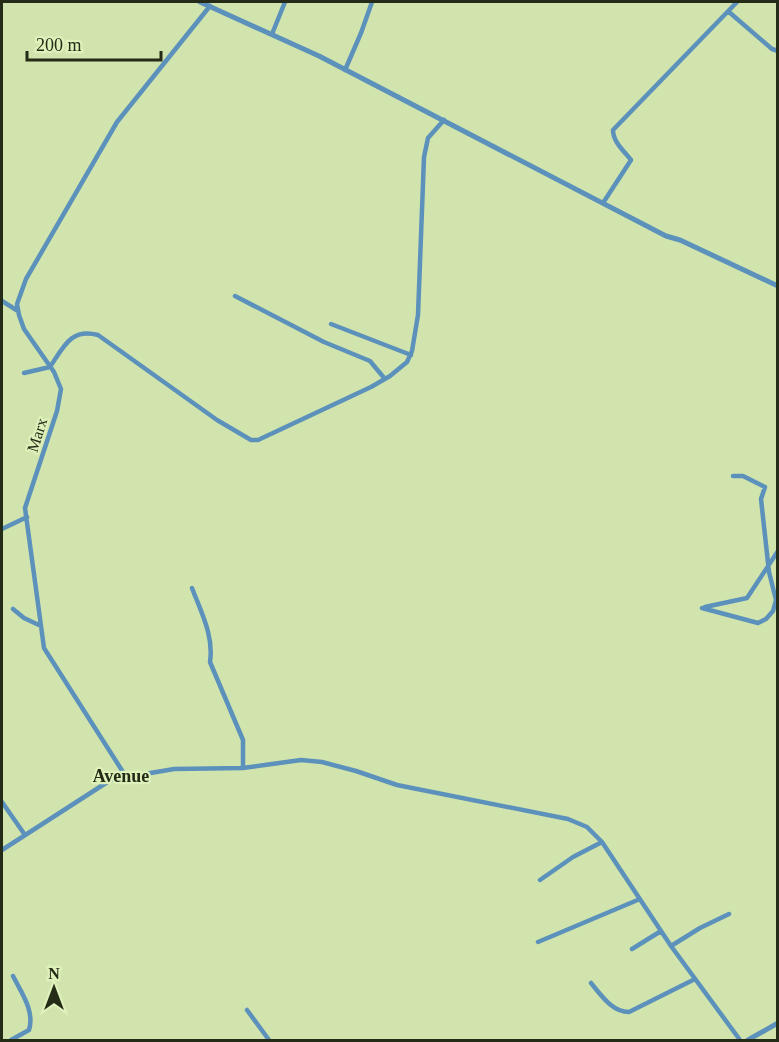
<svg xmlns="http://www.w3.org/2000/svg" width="779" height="1042" font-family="'Times New Roman',serif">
<rect width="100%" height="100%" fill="#d1e4ae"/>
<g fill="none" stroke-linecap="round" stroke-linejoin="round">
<!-- minor -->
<path stroke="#5b91bb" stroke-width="4.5" d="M729 12 772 49 778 51
M272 34 285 2
M345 70 361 33 372 2
M603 203 631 160C624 151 613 142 613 130L737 2
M235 296 324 342 370 361 385 379
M2 301 18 311
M331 324 411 355
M24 373 50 367C64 346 71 328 98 335L217 420 251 440H258L371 387 390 376 407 362 412 351 418 315 424 157 428 138 444 120
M2 529 27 517
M192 588C201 612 214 636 210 662L243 740V768
M705 607 747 598 778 551
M702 608 758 623 766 619 773 611 776 600 769 572 761 499 765 487 743 476H733
M13 609 24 618 41 626
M139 775 174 769 243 768 301 760 322 762 356 771 397 785 568 819 587 827 602 842 671 946 740 1040
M2 802 25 835
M2 850 123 772 44 648 25 508 57 411 61 389 54 372 24 329 19 315 17 304 26 279 117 122 210 6
M540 880 573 857 602 842
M538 942 640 899
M671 946 700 928 729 914
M632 949 661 931
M591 983C601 995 612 1012 629 1012L695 979
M247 1010 269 1040
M11 1040 29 1030C35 1011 21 992 13 976"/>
<!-- tertiary -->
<path stroke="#5b91bb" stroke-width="5" d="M200 2 319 56 666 236 680 240 778 286
M748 1040 778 1023"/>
</g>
<g text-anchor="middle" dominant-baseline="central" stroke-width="4.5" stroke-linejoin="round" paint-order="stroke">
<!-- street labels -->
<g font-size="16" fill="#242b16" stroke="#def1ba">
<text transform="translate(37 435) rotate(-72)">Marx</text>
</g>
<!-- neighbourhood labels -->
<g font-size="18" font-weight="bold" fill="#242b16" stroke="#def1ba">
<text x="121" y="776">Avenue</text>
</g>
</g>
<!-- border -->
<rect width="779" height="1042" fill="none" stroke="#242b16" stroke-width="6"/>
<!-- north arrow -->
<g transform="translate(54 988)" stroke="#def1ba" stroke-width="4.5" paint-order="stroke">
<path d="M0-4.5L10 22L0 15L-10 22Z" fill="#242b16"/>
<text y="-9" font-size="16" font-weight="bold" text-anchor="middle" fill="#242b16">N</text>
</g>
<!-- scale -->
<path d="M27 51v9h134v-9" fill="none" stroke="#242b16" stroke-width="3"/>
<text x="36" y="51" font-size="18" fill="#242b16" stroke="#def1ba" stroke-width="4.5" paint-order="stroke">200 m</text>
</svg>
